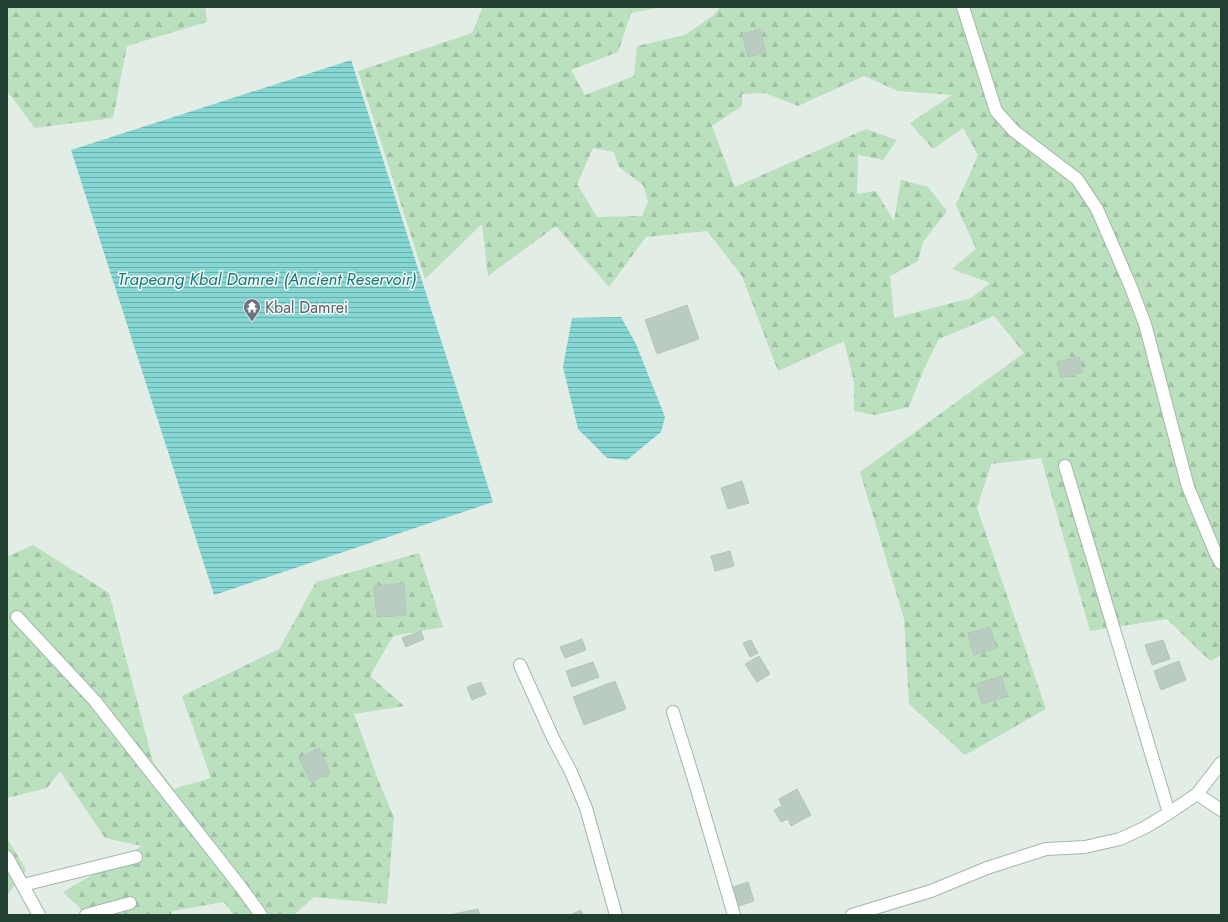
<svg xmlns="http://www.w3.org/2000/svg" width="1228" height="922" font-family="Jost,sans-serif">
<defs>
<pattern id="forest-firs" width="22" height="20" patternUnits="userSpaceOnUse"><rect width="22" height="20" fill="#bae0bd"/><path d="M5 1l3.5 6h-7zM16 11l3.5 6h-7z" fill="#a0c1a3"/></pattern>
<pattern id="water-rules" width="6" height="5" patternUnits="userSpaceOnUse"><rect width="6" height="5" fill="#86d6d4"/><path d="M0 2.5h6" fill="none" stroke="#6dafad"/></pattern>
</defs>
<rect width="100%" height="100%" fill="#e2ede6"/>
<!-- forest -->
<path fill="url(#forest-firs)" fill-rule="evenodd" d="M7 7H205L207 22 127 46 113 118 35 128 7 91Z
M483 7H662L631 13 618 52 571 70 585 95 634 76 637 46 685 35 714 15 720 7H861L864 8 865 7H1221V655L1210 661 1167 619 1090 631 1041 458 991 464 977 508 1046 709 965 755 909 704 904 619 860 472 1024 353 994 316 939 339 924 369 909 407 875 415 854 411V382L844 341 778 371 742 276 707 231 646 237 609 287 556 226 488 276 482 224 425 279 358 71 472 33ZM864 76 898 91 952 95 910 123 933 149 963 128 978 155 956 205 976 249 952 269 990 283 971 298 894 318 890 276 918 261 923 242 947 211 928 187 901 180 894 221 876 191 857 194 858 155 883 160 897 140 866 129 735 187 712 126 742 106V94L765 93 798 106ZM593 148 614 152 619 167 643 185 648 201 642 216 597 217 577 184Z
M33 545 109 593 153 762 174 789 211 778 182 696 279 649 316 582 419 553 443 627 393 636 370 676 404 706 354 714 379 782 394 817 387 904 314 897 294 915H234L224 902 172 911 171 915H87L63 892 142 846 105 838 60 771 47 788 7 798V557Z
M7 838 26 870 8 894 7 893Z"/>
<!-- water -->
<path fill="url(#water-rules)" d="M351 60 493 502 214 595 71 150Z
M621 317 636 344 665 417 661 432 627 460 607 458 578 429 563 367 572 318Z"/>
<!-- building -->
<path fill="#bacbc1" stroke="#b4c7bc" d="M760 29 766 52 748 57 742 34Z
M687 305 699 339 657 354 645 320Z
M1079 357 1083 372 1061 378 1057 362Z
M742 481 749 503 728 509 721 488Z
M730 551 734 566 715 571 711 556Z
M404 583 406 615 377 617 374 586Z
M990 627 996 648 974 655 968 633Z
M421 631 424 639 406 647 402 638Z
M582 639 586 650 565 658 560 647Z
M751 640 758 653 750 657 743 643Z
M1163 640 1170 659 1152 665 1145 645Z
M759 656 770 674 757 682 745 664Z
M1179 661 1186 680 1161 690 1154 671Z
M593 662 599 677 572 687 566 671Z
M1001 676 1008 696 982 704 976 684Z
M615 681 626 709 584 725 573 697Z
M481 682 486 694 472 700 467 687Z
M319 748 330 773 311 782 299 758Z
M797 789 811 815 791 826 788 819 781 822 774 810 782 806 779 799Z
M748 882 754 901 736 907 730 888Z
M478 909 480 915H449Z
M581 910 583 915H570Z"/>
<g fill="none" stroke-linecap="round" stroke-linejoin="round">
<!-- minor casing -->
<g stroke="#a4b6ac" stroke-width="14">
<path id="minor" d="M963 7 996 111 1014 131 1077 179 1097 209 1130 285 1145 324 1188 487 1216 554 1221 563
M1065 466 1169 813
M17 617 95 701 240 886 261 915
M520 665 553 738 571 772 586 808 616 915
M673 712 696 786 734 915
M1197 794 1221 810
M7 857 39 915
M23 885 136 857
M86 915 130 903
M852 915 931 891 987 868 1046 849 1085 847 1120 839 1144 828 1169 813 1197 794 1221 763"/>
</g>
<!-- minor -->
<use href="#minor" stroke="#fff" stroke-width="12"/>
</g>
<!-- icons -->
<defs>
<g id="temple-pin" transform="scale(0.9)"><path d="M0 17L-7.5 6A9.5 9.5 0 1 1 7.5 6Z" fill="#6b7280" stroke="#f3f9f5"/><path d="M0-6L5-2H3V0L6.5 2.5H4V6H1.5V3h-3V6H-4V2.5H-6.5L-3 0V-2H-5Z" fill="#fff"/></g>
</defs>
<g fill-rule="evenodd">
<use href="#temple-pin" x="252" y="307"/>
</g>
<g text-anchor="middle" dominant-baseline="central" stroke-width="3" stroke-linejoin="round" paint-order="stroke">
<!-- worship labels -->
<g font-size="16" fill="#5b616d" stroke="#f3f9f5" text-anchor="start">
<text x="265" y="307">Kbal Damrei</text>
</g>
<!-- water labels -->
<g font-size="17" font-style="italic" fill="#167a7a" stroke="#f3f9f5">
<text x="267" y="279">Trapeang Kbal Damrei (Ancient Reservoir)</text>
</g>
</g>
<!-- border -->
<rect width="1228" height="922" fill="none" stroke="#214032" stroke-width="16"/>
</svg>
